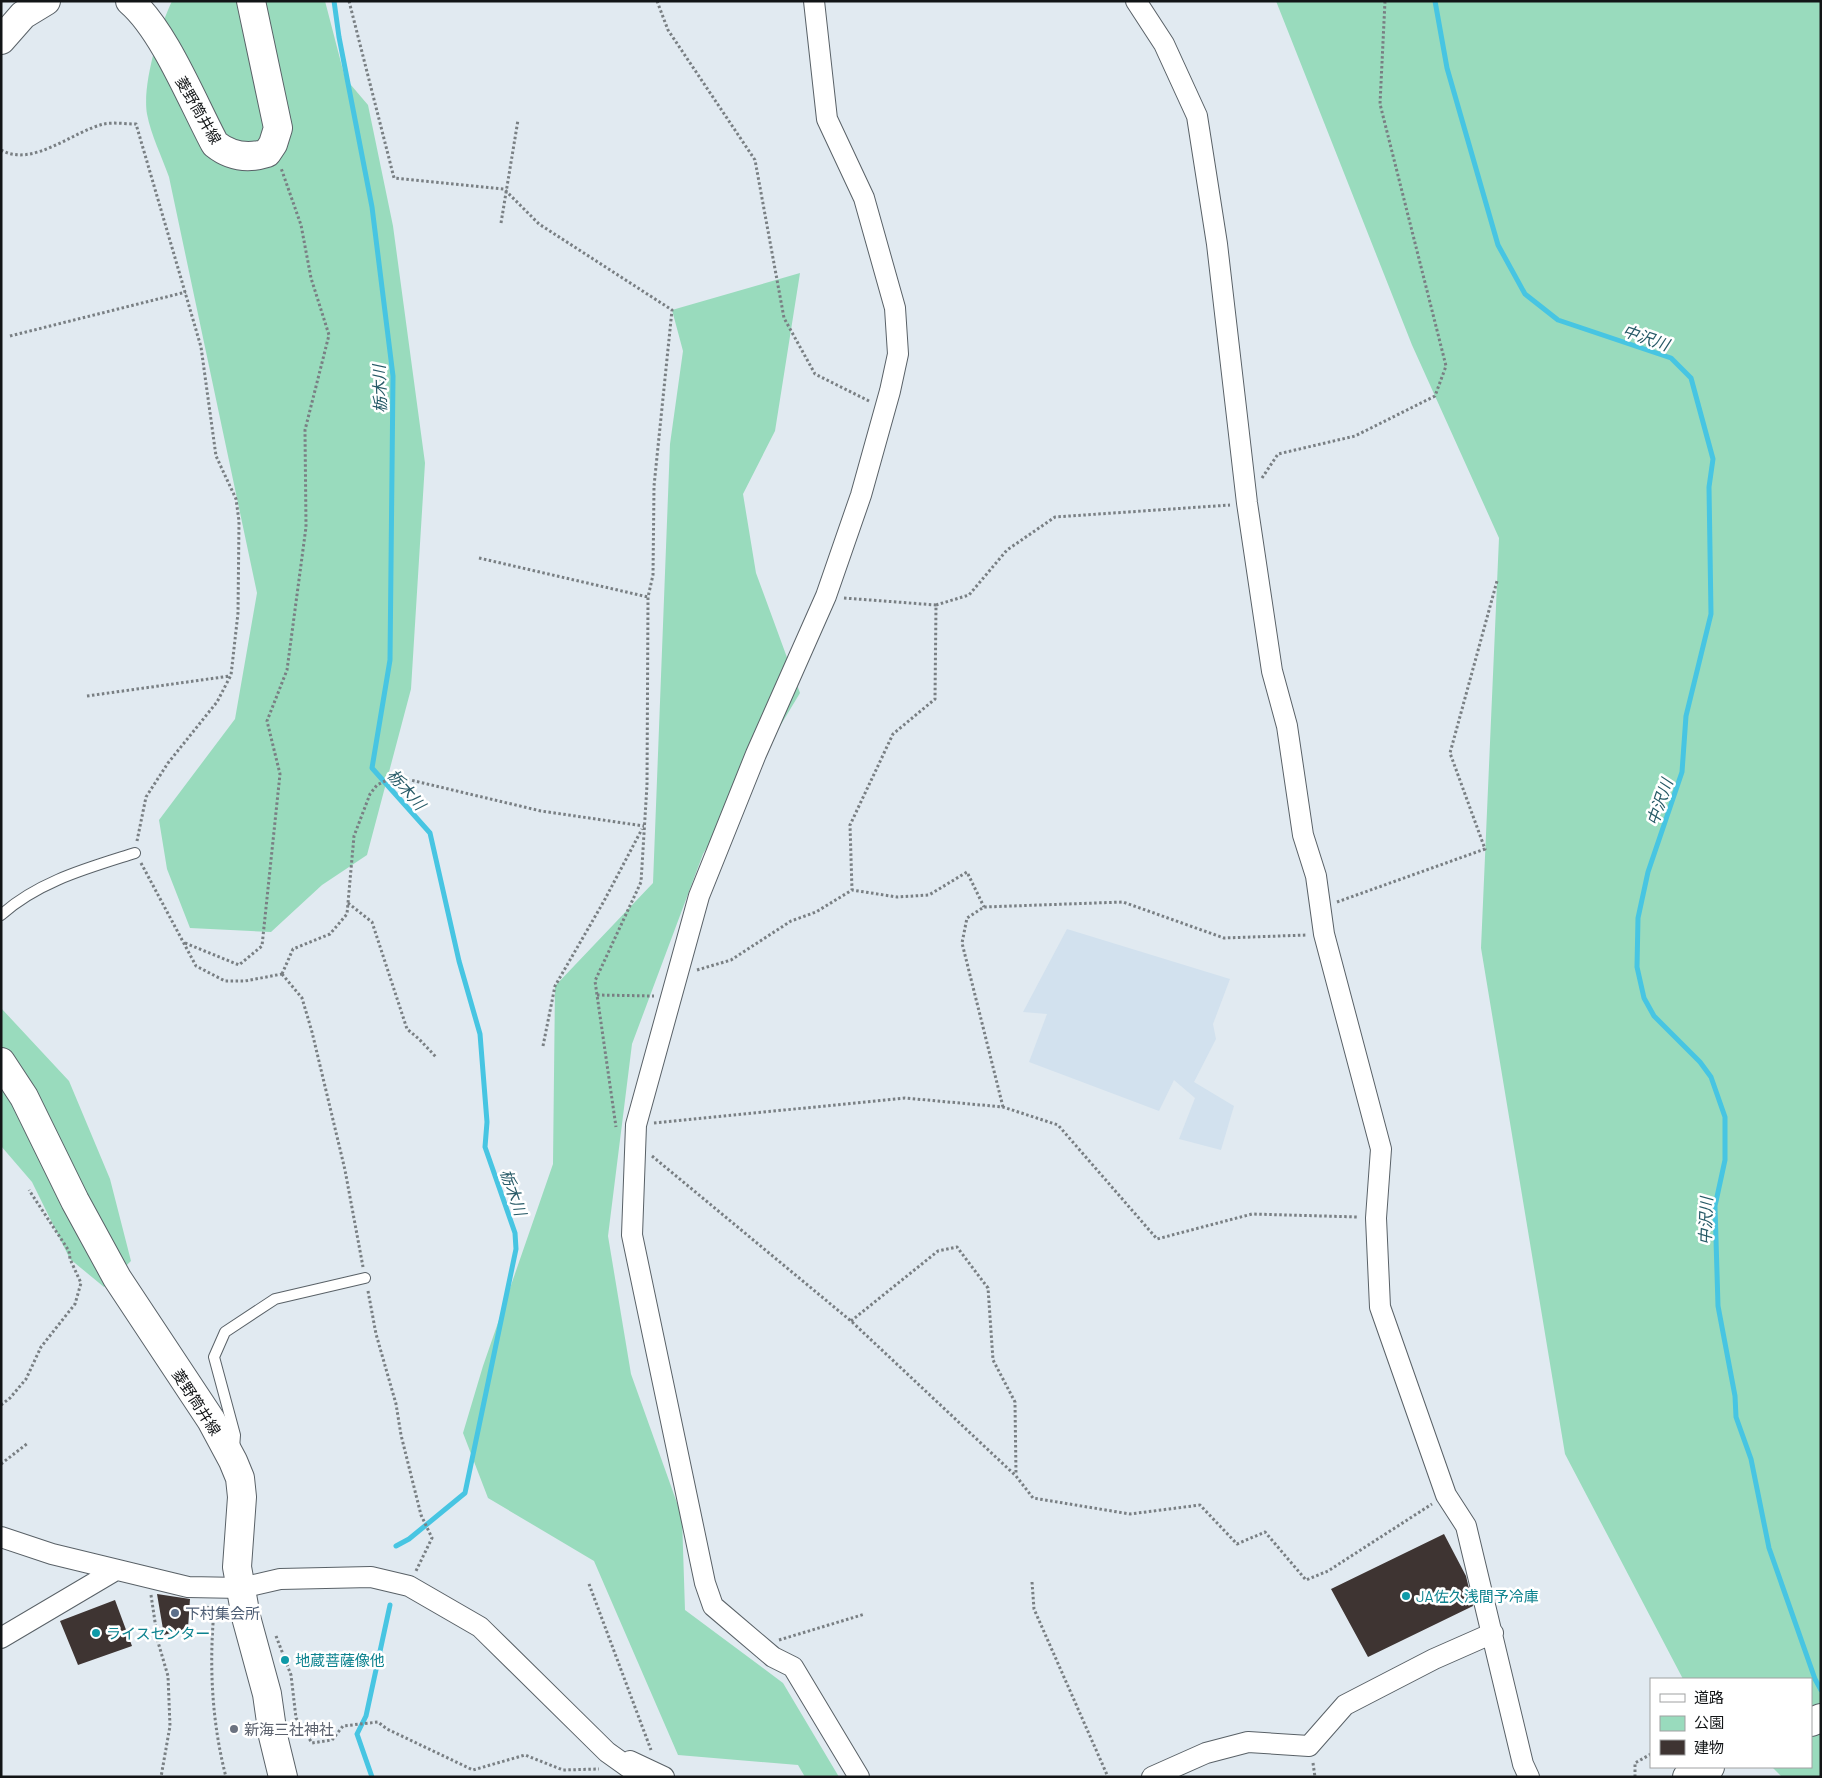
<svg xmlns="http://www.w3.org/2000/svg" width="1822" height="1778" font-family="Barlow,'Noto Sans JP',sans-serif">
<rect width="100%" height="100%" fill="#e1eaf1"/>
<!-- built -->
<path fill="#d2e1ee" d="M1067 929 1230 979 1213 1024 1216 1039 1194 1082 1234 1106 1221 1150 1179 1139 1195 1098 1174 1080 1159 1111 1029 1062 1047 1014 1023 1012Z"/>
<!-- green -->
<path fill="#99dbbd" d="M172 1H325L345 78 368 105 393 226 425 463 411 689 367 855 322 885 271 932 190 928 167 869 159 820 235 719 257 593 169 177C162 157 151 135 147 114 142 85 159 28 172 1Z
M1276 1H1821V1777H1782L1772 1767H1811V1679H1683L1565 1454 1481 948 1499 538 1412 345Z
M800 273 775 431 743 494 756 573 800 693 703 854 632 1044 608 1236 631 1374 682 1517 685 1610 783 1683 839 1777H805L798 1765 678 1755 594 1561 488 1498 463 1433 483 1366 553 1164 555 986 653 883 670 444 683 351 672 310Z
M1 1008 69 1081 110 1179 131 1261 104 1287 70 1259 32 1182 1 1146Z"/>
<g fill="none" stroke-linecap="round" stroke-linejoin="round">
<!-- stream -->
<path stroke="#47c5e2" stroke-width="5" d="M334 1 339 37 372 207 393 376 390 660 372 768 430 833 459 961 480 1034 487 1122 485 1147 515 1233 516 1249 465 1493 409 1539 396 1546
M1435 1 1447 68 1498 245 1525 294 1558 320 1671 358 1691 378 1713 459 1709 487 1711 614 1686 716 1682 772 1648 872 1638 918 1637 967 1644 998 1654 1016 1700 1062 1711 1077 1725 1117V1160L1715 1206 1718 1306 1735 1396 1736 1417 1751 1459 1769 1548 1815 1679 1821 1690
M372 1777 357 1734 366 1716 390 1605"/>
</g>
<!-- building -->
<path fill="#3e3432" d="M1444 1534 1466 1576 1473 1606 1368 1657 1331 1589Z
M157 1594 190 1599 188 1628 164 1635Z
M115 1600 132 1646 78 1665 60 1621Z"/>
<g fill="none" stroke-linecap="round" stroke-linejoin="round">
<!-- service casing -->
<g stroke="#596167" stroke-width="12">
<path id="service" d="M1 915C39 881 88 868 135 853
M234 1448 235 1435 214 1357 225 1332 275 1299 365 1278"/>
</g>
<!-- minor casing -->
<g stroke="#596167" stroke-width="22">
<path id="minor" d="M814 1 827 119 864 198 895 308 898 354 890 391 861 495 826 596 756 754 699 896 636 1125 632 1235 705 1583 713 1606 773 1657 793 1667 859 1777
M1136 1 1164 44 1197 116 1217 244 1247 503 1272 671 1287 726 1303 835 1316 876 1324 934 1381 1149 1376 1218 1380 1307 1446 1495 1466 1526 1523 1764 1529 1777
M1 1537 52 1554 188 1587 241 1588 280 1579 371 1577 409 1586 480 1627 607 1752 642 1777
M1 1638 116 1570
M630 1761 664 1777
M1152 1777 1206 1753 1248 1742 1309 1746 1345 1705 1434 1659 1493 1633"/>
</g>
<!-- secondary casing -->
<g stroke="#596167" stroke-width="30">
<path id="secondary" d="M130 1C164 30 193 103 215 144 230 156 248 159 267 153L273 144 278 128 251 1
M1 40 23 15 46 1
M1 1062 24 1097 75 1201 117 1278 211 1420 233 1461 240 1478 242 1497 237 1567 246 1617 267 1694 273 1736 283 1777"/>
</g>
<!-- primary casing -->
<g stroke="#596167" stroke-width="30">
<path id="primary" d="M1811 1722 1821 1718
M1687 1777 1710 1767"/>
</g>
<!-- path -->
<path stroke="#797f83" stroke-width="3" stroke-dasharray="2.5 2.5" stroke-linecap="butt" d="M349 1 394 178 504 189 539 224 672 310 654 486 653 575 648 597 647 785 641 882 595 981 616 1127
M657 1 668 30 755 160 784 318 815 374 869 401
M1 150C33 168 73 131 104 124 114 122 126 124 136 124L201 347 216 456 236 499 239 521 238 613 231 675 217 702 168 763 146 797 137 841
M501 223 518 120
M10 336 186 292
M1262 478 1278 454 1355 436 1435 396 1446 366 1380 104 1385 1
M479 558 648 597
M844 598 936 605 935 699 893 734 850 825 852 890
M936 605 969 595 1007 550 1055 517 1230 505
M87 696 230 676
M141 863 196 966 225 981H245L282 974
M1337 902 1485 849 1450 753 1497 581
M348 903 372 922 407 1029 419 1039 436 1057
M185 943 239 965 262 946 280 774 267 721 287 670 306 527 305 430 329 335 311 278 301 225 281 168
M697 970 731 960 791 921 816 912 852 890 897 897 929 895 967 872 984 907
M282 974 302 998 312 1032 345 1170 363 1267
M282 974 293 949 330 934 347 914 354 836 370 794 377 785 389 779 402 778 541 811 644 826
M597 995 654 996
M543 1046 555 986 604 901 642 829
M1003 1107 962 943 967 918 984 907 1123 902 1224 938 1307 935
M654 1123 905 1098 1003 1107 1058 1125 1157 1239 1252 1214 1358 1217
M652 1156 851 1321 1016 1476 1033 1498 1130 1514 1200 1505 1237 1544 1265 1532 1306 1580 1328 1571 1432 1504
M368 1291 376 1334 396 1404 401 1435 421 1515 432 1538 416 1571
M851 1321 938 1251 957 1247 988 1288 993 1360 1015 1402 1016 1475
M1 1405 10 1398 26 1379 41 1347 75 1304 81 1283 70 1259 69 1251 29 1190
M1 1464 28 1443
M1032 1582 1034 1609 1108 1777
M589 1584 651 1750
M151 1595 158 1642 168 1676 170 1726 161 1777
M207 1607 214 1611C209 1667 212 1723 226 1777
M276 1636 291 1675 296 1718 312 1743 332 1740 343 1726 378 1722 387 1729 473 1770 525 1755 563 1770 599 1769
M779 1640 865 1614
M1313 1763 1315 1777
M1635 1777V1763L1651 1754"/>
<!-- service -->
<use href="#service" stroke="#fff" stroke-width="10"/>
<!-- minor -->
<use href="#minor" stroke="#fff" stroke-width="20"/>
<!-- secondary -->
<use href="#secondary" stroke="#fff" stroke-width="28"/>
<!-- primary -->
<use href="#primary" stroke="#fff" stroke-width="28"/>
</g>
<!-- markers -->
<g fill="#0f9aa8" stroke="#fff" stroke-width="2">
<circle cx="1406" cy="1596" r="5"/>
<circle cx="96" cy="1633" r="5"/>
<circle cx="285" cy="1660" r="5"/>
</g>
<circle fill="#5c6f8a" stroke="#fff" stroke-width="2" cx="175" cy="1613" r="5"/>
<circle fill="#6b7280" stroke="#fff" stroke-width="2" cx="234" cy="1729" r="5"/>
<g text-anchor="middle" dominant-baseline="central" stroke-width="5" stroke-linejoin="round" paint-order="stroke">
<!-- street labels -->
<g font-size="15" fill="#121517" stroke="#fff">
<text transform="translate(199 110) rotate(60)">菱野筒井線</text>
<text transform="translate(197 1402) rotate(57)">菱野筒井線</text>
</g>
<!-- culture labels -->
<g font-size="15" fill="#0d838f" stroke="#fff" text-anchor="start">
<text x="1416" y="1596">JA佐久浅間予冷庫</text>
<text x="106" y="1633">ライスセンター</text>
<text x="295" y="1660">地蔵菩薩像他</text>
</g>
<!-- service labels -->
<g font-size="15" fill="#4e5e75" stroke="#fff" text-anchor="start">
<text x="185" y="1613">下村集会所</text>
</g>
<!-- worship labels -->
<g font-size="15" fill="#5b616d" stroke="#fff" text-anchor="start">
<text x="244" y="1729">新海三社神社</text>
</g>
<!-- water labels -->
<g font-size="16" font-style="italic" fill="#275a67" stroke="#fff">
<text transform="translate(1646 337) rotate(19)">中沢川</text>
<text transform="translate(379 389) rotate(-92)">栃木川</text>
<text transform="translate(407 789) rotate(49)">栃木川</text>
<text transform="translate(1659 802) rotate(-71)">中沢川</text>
<text transform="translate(514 1192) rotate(71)">栃木川</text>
<text transform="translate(1705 1221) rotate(-88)">中沢川</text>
</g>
</g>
<!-- border -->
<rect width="1822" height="1778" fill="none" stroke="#121517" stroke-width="5"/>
<!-- legend -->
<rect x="1650" y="1678" width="162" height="90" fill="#ffffff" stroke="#a0a1a2"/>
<rect x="1660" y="1694" width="25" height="8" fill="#ffffff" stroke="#a0a1a2"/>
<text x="1694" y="1703" font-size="15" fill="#121517">道路</text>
<rect x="1660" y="1716" width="25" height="15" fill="#99dbbd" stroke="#a0a1a2"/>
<text x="1694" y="1728" font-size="15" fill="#121517">公園</text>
<rect x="1660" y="1740" width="25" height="15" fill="#3e3432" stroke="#a0a1a2"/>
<text x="1694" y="1753" font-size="15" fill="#121517">建物</text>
</svg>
